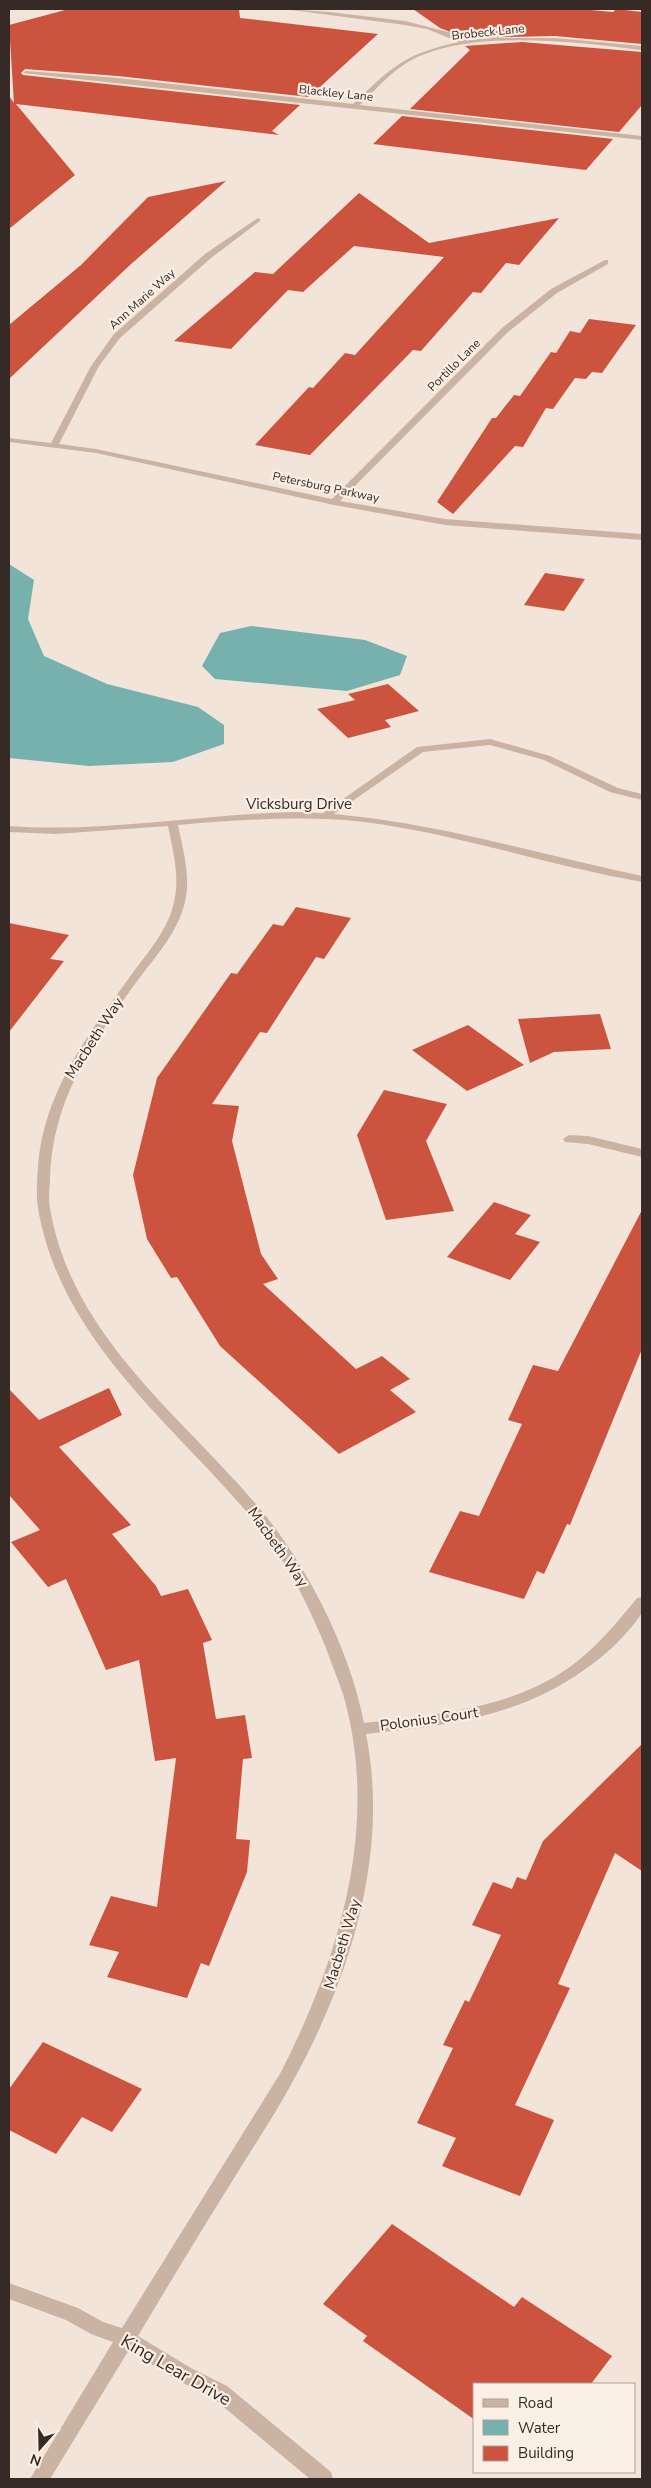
<svg xmlns="http://www.w3.org/2000/svg" width="651" height="2488" font-family="'Nunito Sans',sans-serif">
<rect width="100%" height="100%" fill="#f3e4d9"/>
<!-- water -->
<path fill="#76b1ae" d="M9 564 34 580 28 619 44 656 107 684 198 707 224 725V744L173 762 89 766 9 758Z
M251 626 365 640 407 656 400 675 347 691 215 679 202 666 220 633Z"/>
<!-- building -->
<path fill="#cc533d" d="M69 9H239L240 18 378 34 309 97 118 76 25 69 21 73 23 75 300 105 272 131 279 135 16 104 75 175 9 229V96L14 103 9 25Z
M413 9H579L613 12 616 9 642 12V44L555 36 466 38 440 28Z
M522 42 642 52V105L619 132 410 109 470 50 465 46Z
M402 116 613 139 586 170 373 144Z
M226 181 130 265 9 379V325L81 265 148 197Z
M359 193 429 243 559 218 519 265 506 263 481 293 473 292 421 351 413 350 310 455 255 445 309 387 313 388 345 353 355 355 444 257 354 246 303 292 288 290 231 349 174 341 255 272 273 274Z
M589 319 636 325 602 373 592 372 586 379 575 378 553 409 546 408 523 447 515 446 453 514 437 502 492 418H496L514 395 520 396 551 352 556 353 570 331 580 333Z
M545 573 585 579 564 611 524 605Z
M388 684 419 711 385 720 391 727 348 738 317 709 355 700 348 694Z
M296 907 351 918 324 959 316 957 267 1033 260 1032 212 1104 239 1106 232 1141 261 1254 278 1279 263 1284 356 1369 382 1356 410 1379 390 1390 416 1412 339 1454 220 1346 177 1277 171 1278 147 1239 133 1175 157 1078 231 973 237 974 273 924 283 926Z
M9 923 69 935 50 959 64 961 9 1032Z
M600 1014 611 1049 554 1052 530 1063 518 1019Z
M468 1025 524 1065 467 1091 412 1050Z
M384 1090 447 1104 426 1141 454 1211 386 1220 357 1135Z
M494 1202 531 1215 515 1234 540 1242 510 1280 447 1257Z
M642 1210V1349L570 1525 567 1524 544 1574 537 1571 524 1599 429 1572 460 1511 479 1516 522 1424 508 1420 533 1365 558 1371Z
M109 1388 122 1415 59 1447 131 1525 112 1534 156 1586 161 1596 188 1589 212 1640 203 1643 216 1719 245 1715 252 1758 243 1759 236 1839 250 1840 247 1872 209 1966 201 1963 187 1998 107 1977 119 1952 89 1945 111 1896 157 1907 176 1758 155 1761 139 1660 106 1670 66 1579 48 1587 11 1542 40 1530 9 1495V1389L39 1420Z
M642 1744V1871L615 1853 558 1984 570 1988 515 2105 554 2120 520 2196 442 2166 456 2138 417 2123 453 2048 443 2045 465 2000 469 2002 501 1935 472 1925 493 1882 512 1889 517 1877 526 1880 543 1841Z
M43 2042 142 2089 112 2132 82 2117 56 2154 9 2130V2089Z
M392 2224 514 2307 522 2297 612 2356 591 2384H475V2420L363 2341 367 2336 323 2304Z"/>
<g fill="none" stroke-linecap="round" stroke-linejoin="round">
<!-- lane -->
<path fill="#cbb3a4" fill-rule="evenodd" d="M490 739 550 756 618 788 642 794V800L610 792 544 760 490 745 423 752 328 818H320L319 816 417 747Z"/>
<!-- street -->
<path fill="#cbb3a4" fill-rule="evenodd" d="M284 9 330 12 405 21 452 33 466 40 493 38H555L642 46V50C575 42 468 28 408 62 390 73 375 90 360 105L642 136V140L23 73 26 71 118 78 353 104C393 66 404 54 459 42L427 29 405 25Z
M258 218 260 219V221L211 258 120 338 99 366 59 444 96 449 332 499 502 328 551 289 605 260H608V264L557 293 508 332 340 501 445 519 642 534V540L445 525 334 505 96 453 9 442V438L51 443 91 366 114 334 205 254Z
M296 812C414 815 527 852 642 876V882C549 866 459 834 364 822 302 815 240 820 178 825 183 850 191 876 185 902 178 931 158 954 140 977 95 1040 53 1096 50 1177 50 1187 48 1198 50 1208 72 1338 182 1415 261 1510 308 1567 350 1650 364 1723 437 1715 521 1708 580 1659 602 1641 619 1620 637 1598L642 1597C642 1601 644 1608 642 1612 640 1619 619 1641 613 1647 538 1714 462 1724 366 1734 390 1853 350 1978 293 2081 276 2113 255 2144 236 2175 203 2228 170 2282 138 2336L191 2368 227 2386 331 2472 333 2479H310L213 2398 177 2380 129 2350 50 2479H30L113 2342 91 2334 66 2320 9 2299V2283L78 2308 103 2322 122 2328 281 2072C339 1958 379 1829 345 1701 340 1683 332 1666 326 1648 310 1609 292 1572 267 1537 249 1513 228 1491 207 1468 136 1393 56 1316 38 1208 36 1195 37 1180 38 1166 44 1091 89 1033 132 974 148 952 168 930 174 902 180 877 173 851 168 826L56 834 9 832V826C103 833 201 814 296 812Z
M569 1135 588 1136 642 1149V1157L588 1144 565 1142 563 1139Z"/>
</g>
<g text-anchor="middle" dominant-baseline="central" stroke-width="4.5" stroke-linejoin="round" paint-order="stroke">
<!-- far-street labels -->
<g font-size="12" fill="#362a26" stroke="#faefe5">
<text transform="translate(488 32) rotate(-6)">Brobeck Lane</text>
<text transform="translate(336 93) rotate(6)">Blackley Lane</text>
<text transform="translate(142 299) rotate(-42)">Ann Marie Way</text>
<text transform="translate(454 365) rotate(-45)">Portillo Lane</text>
<text transform="translate(326 487) rotate(12)">Petersburg Parkway</text>
</g>
<!-- street labels -->
<g font-size="15" fill="#362a26" stroke="#faefe5">
<text x="299" y="804">Vicksburg Drive</text>
<text transform="translate(94 1038) rotate(-57)">Macbeth Way</text>
<text transform="translate(278 1547) rotate(55)">Macbeth Way</text>
<text transform="translate(429 1719) rotate(-8)">Polonius Court</text>
<text transform="translate(342 1944) rotate(-73)">Macbeth Way</text>
</g>
<!-- near-street labels -->
<g font-size="18" fill="#362a26" stroke="#faefe5">
<text transform="translate(176 2370) rotate(30)">King Lear Drive</text>
</g>
</g>
<!-- border -->
<rect width="651" height="2488" fill="none" stroke="#362a26" stroke-width="20"/>
<!-- legend -->
<rect x="473" y="2383" width="162" height="90" fill="#faefe5" stroke="#aca099"/>
<rect x="483" y="2399" width="25" height="8" fill="#cbb3a4" stroke="#aca099"/>
<text x="518" y="2408" font-size="15" fill="#362a26">Road</text>
<rect x="483" y="2420" width="25" height="15" fill="#76b1ae" stroke="#aca099"/>
<text x="518" y="2433" font-size="15" fill="#362a26">Water</text>
<rect x="483" y="2446" width="25" height="15" fill="#cc533d" stroke="#aca099"/>
<text x="518" y="2458" font-size="15" fill="#362a26">Building</text>
<!-- north arrow -->
<g transform="translate(40 2448) rotate(200)" stroke="#faefe5" stroke-width="4" paint-order="stroke">
<path d="M0-4L9 19L0 12L-9 19Z" fill="#362a26"/>
<text y="-8" font-size="14" font-weight="bold" text-anchor="middle" fill="#362a26">N</text>
</g>
</svg>
